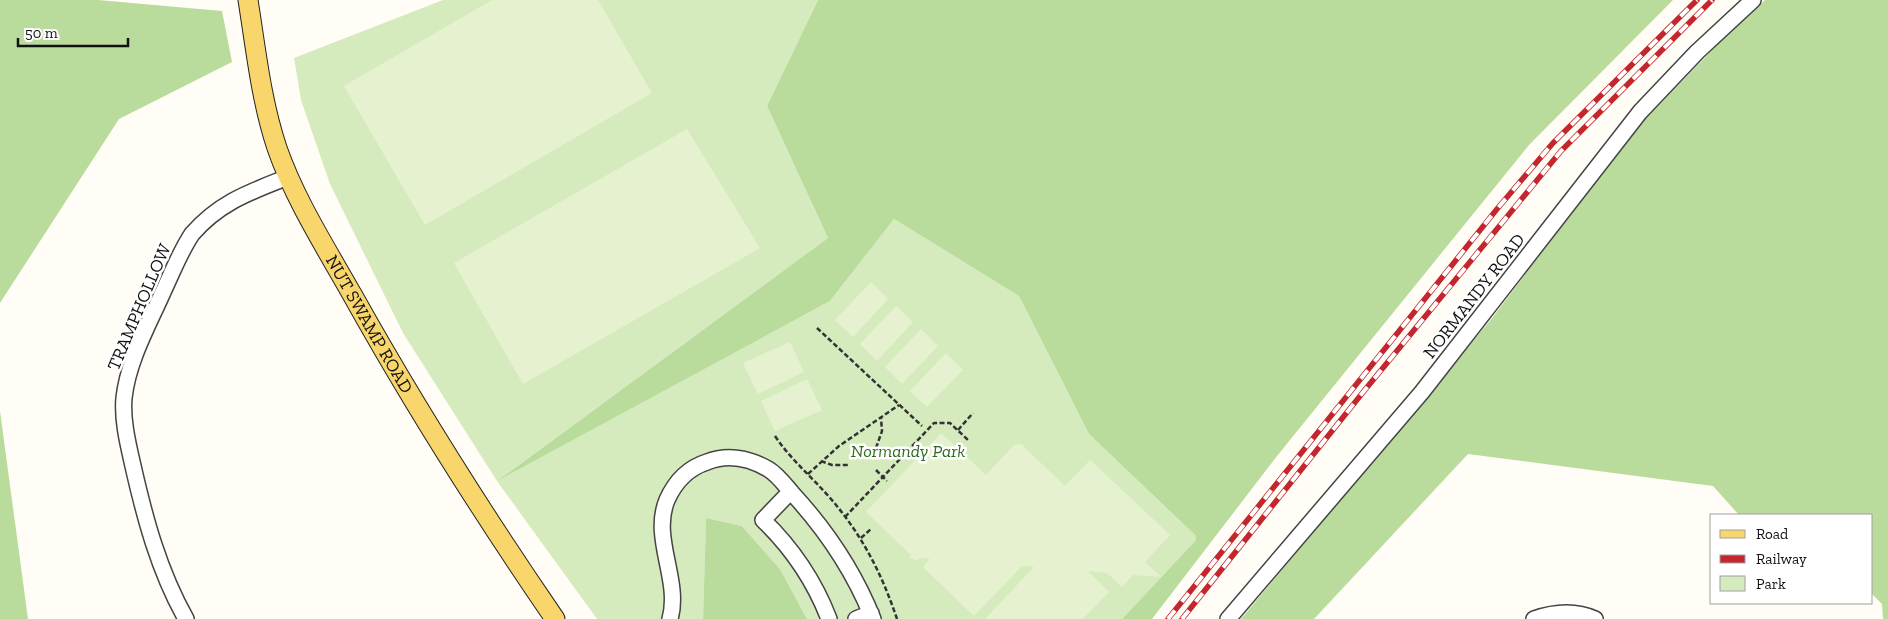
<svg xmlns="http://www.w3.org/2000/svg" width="1888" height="619" font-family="'Zilla Slab',serif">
<rect width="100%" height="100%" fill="#fffdf5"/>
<!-- green -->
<path fill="#d5ebbd" d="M443 0H818L767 106 828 238 501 478 830 301 894 219 1019 296 1089 434 1196 536V540L1122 619H807L780 569 742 526 706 518 703 619H597L497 481 403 333 330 184 301 100 294 58Z"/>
<!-- forest -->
<path fill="#b9dc9c" d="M0 0H98L222 11 232 62 119 119 0 303Z
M818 0H1673L1529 145 1277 456 1152 619H1122L1196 540V536L1089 434 1019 296 894 219 830 301 497 481 828 238 767 106Z
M1765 0H1888V619H1883L1882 604 1872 594V515H1739L1713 486 1468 454 1314 619H1241L1493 317 1632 133 1723 39Z
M0 411 28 619H0Z
M706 518 742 526 780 569 807 619H703Z"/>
<!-- pitch -->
<path fill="#e6f2cf" d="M492 0H598L652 93 425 225 344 86Z
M687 129 760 248 523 384 454 263Z
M871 282 888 299 853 337 835 320Z
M896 306 913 322 877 361 860 344Z
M921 329 938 346 902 384 885 367Z
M790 342 804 372 758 394 743 363Z
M946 353 963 370 927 407 910 391Z
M807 379 822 410 775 431 761 401Z
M941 433 986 475 1014 445 1021 444 1065 486 1090 460 1170 535 1145 562 1161 577 1133 575 1122 587 1107 573 1088 571 1109 592 1083 619H985L1034 567 1022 566 974 616 923 567 930 559 920 558 917 561 909 557 911 555 866 512Z"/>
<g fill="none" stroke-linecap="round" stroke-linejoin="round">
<!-- minor casing -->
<g stroke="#444" stroke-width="18">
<path id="minor" d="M790 492 763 520C793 549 814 580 829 619
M186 619C159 571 145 519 133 466 128 444 122 420 124 398 128 361 148 326 163 292 172 273 180 252 192 234 220 202 250 192 288 177
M670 619C681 580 651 538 667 500 675 482 688 468 707 462 727 454 749 458 768 469 777 474 785 485 792 493 827 531 854 571 873 619
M856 619 871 613
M1228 619 1422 392 1640 112 1697 52 1753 0
M1534 619C1554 612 1575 610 1595 619"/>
</g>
<!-- major casing -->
<g stroke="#222" stroke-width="21">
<g id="major">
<path id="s1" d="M248 0C256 50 261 100 277 148 295 200 326 248 353 296 415 407 483 514 555 619"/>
</g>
</g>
<!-- path -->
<path stroke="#333" stroke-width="2.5" stroke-dasharray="5 2.5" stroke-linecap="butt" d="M817 328 922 426
M958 430 973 413
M775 436C791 460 812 477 831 499 862 535 882 574 897 619
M876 448 882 431 881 418
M821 461 832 465H850
M876 470 887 481
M808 474 839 446 899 405
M845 517 934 423H950L968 440
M861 538 872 528"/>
<!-- minor -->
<use href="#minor" stroke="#fff" stroke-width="15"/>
<!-- major -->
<use href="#major" stroke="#f9d66b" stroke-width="19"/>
<!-- rail casing -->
<g stroke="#c4262e" stroke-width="5.5">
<path id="rail" d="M1168 619 1497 209 1553 143 1697 0
M1182 619 1364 391 1561 151 1712 0"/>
</g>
<!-- rail -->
<use href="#rail" stroke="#fff" stroke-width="4" stroke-dasharray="11" stroke-linecap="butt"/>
</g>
<g text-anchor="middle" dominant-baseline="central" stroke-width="5" stroke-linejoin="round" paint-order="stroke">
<!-- street labels -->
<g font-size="18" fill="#111" stroke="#fff">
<text transform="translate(1474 296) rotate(-52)">NORMANDY ROAD</text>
<text transform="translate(139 307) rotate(-67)">TRAMPHOLLOW</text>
<text stroke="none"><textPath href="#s1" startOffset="350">NUT SWAMP ROAD</textPath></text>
</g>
<!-- park labels -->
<g font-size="18" font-style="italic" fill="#2f6b1f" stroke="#fff">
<text x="908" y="451">Normandy Park</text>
</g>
</g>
<!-- legend -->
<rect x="1710" y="514" width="162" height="90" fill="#ffffff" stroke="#a0a0a0"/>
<rect x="1720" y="530" width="25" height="8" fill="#f9d66b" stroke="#a0a0a0"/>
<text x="1756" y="539" font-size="15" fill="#111111">Road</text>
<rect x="1720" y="555" width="25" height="8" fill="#c4262e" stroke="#a0a0a0"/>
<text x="1756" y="564" font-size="15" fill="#111111">Railway</text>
<rect x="1720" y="576" width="25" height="15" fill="#d5ebbd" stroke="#a0a0a0"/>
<text x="1756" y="589" font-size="15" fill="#111111">Park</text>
<!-- scale -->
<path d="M18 38v8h110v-8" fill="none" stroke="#111111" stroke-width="2.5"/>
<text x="25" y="38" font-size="15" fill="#111111" stroke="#ffffff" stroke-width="4" paint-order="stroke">50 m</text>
</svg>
